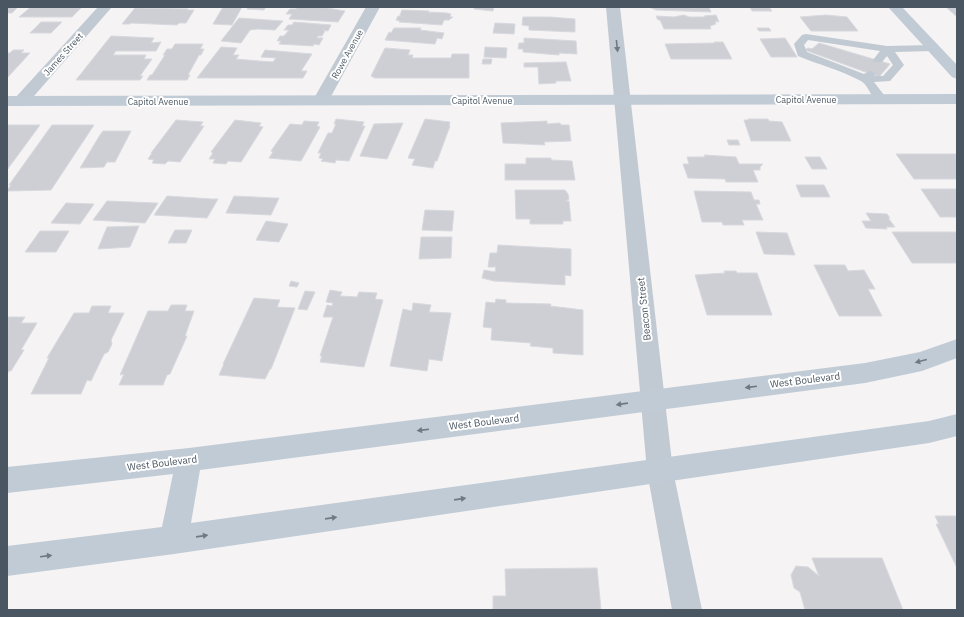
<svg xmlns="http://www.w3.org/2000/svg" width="964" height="617" font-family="'IBM Plex Sans',sans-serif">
<rect width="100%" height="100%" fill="#f5f3f3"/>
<!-- building -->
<path fill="#cdcfd5" stroke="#d7d9de" d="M7 7H18L12 13H7Z
M31 7H82L72 17H19Z
M223 7H242L232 25 213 24Z
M248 7H266L264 10 247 9Z
M297 7 327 8 345 11 338 22 289 19 292 14H286L290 9H296Z
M475 7H494L493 11 474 9Z
M649 7H709L711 12 656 10Z
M750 7H769L772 11H752Z
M946 7H957V17Z
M135 8 188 9 187 10H194L186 23H179L177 25 131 23 130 24H122Z
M402 10 429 11 428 12 447 13 451 14 450 17H453L449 20H444L442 25 399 22 400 21 396 20 398 16H401L400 15Z
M684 15 689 17H705L704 16 716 15 719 22 715 21 716 24 710 26 711 29H664L660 20H658L656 16 674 17Z
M826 15 847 17 858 31H811L800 17Z
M523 17H550L575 19V32L529 30V26L522 25Z
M239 18 283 21 275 30 258 29 250 30 241 43 221 41Z
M41 22H62L51 33H30Z
M294 22 331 25 328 31 323 30 325 31 322 36H318L317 38H323L319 45 314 44 313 46 279 44 281 41H277L280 36H284L289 30H284L288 25H292Z
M495 23 515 24 514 34 493 33Z
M394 28H421L420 30 444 33 442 39 437 38 435 44 385 40 389 32 391 33Z
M757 28H769L771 31H759Z
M111 36 154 38 151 43 161 42 156 51H116L113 55H146L144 59H152L140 76H143L140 80H76Z
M524 38 576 41 577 54 559 53V55L523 52V49H518L519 43H524Z
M785 38 797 57H771L760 39Z
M714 42H723L732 59H671L665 44 715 43Z
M819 43 890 64 879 77 805 50 808 48 812 49Z
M175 44H203L200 49H204L201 55H199L188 75H190L187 80H147L150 75H152L165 55H163L167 49H172Z
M221 47 237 48 233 55H239L236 59 259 61 273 62 276 58 261 57 265 50 312 54 301 71H307L303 78H197Z
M485 47 507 48 506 58 484 57Z
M385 48 410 50 408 55H413L412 58H451L452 54H469V78H375L371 76Z
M13 50H24L21 53H30L7 78V53H10Z
M483 59H492L491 64H482Z
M566 62 571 81H556V83L539 84 538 67H524V63Z
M336 119 364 122 362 126H365L349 161 336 160 335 163 321 161 323 159 319 158 321 153H318L328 133H332L336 124H334Z
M425 119 450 122 449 126H450L437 161H435L433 168 412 165 415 159 408 158Z
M748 119H768L769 121 782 122 791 141H751L744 120H749Z
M176 120 203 122 200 126H204L180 162 168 161 165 164 152 163 154 160 148 159 152 153H151Z
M235 120 261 123 259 126 263 127 241 162 228 161 226 164 213 163 215 159H209L213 153 211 152Z
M304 121 319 122 317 126 320 127 301 161 269 158 273 152 271 151 290 124 302 125Z
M547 121V124L560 123 561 125H569L571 141 544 142 545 145 503 143 501 123Z
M403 123 387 159 360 156 374 124Z
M7 125H40L7 170Z
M52 125H94L51 190 7 191 11 185H9Z
M103 131H131L115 162H107L104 167 80 168 100 135Z
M727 140H738L740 145H729Z
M896 154H956L957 179H914Z
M704 155 736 157 739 164H763L760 167V170H753L758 182H726L725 179 688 178 683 164H689L687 157H705Z
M805 157H820L827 169H812Z
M526 158H551V160L572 161 575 180H505V164H526Z
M796 185H824L830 197H801Z
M921 189H957V217H940Z
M515 190H565L568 194 569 199 566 201H569L571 221H563V224H530V219H516Z
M694 191 751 192 754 200H759L760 204H756L763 220H742L744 225H723L722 222H702Z
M167 196 212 199H218L207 218 154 215Z
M234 196 274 198H279L271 215 226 213Z
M107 201 156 203H158L145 223 93 220Z
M66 203 94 204 80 224 51 223Z
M425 210 454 211 452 231 422 230Z
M866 213 887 214 890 218H888L895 227H886L887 229 866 228 862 221H871Z
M266 221 288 224 279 242 256 240Z
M139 226 130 247 98 249 107 227Z
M175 230H192L186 243H168Z
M40 231H69L56 252H25Z
M756 232 787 233 795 255 764 254Z
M892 232H957V263H912Z
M421 237H452L451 258 419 259Z
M498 245 571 249V276L565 275V285L494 281 482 278 484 270 495 272 496 267H488L490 253H497Z
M814 265H845L848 271 864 270 875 289H868L882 316H839Z
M724 271H736L737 273H757L772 315H707L695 275 725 273Z
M291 281 299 283 297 287 289 286Z
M330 290 342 292 340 296 357 297 359 292 377 293 375 299 383 300 364 367 320 362 322 356H320L333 317H323L327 305 332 306 333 303 326 302Z
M305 291 315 292 307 310 298 309Z
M254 298 280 300 277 307 295 308 271 369H270L265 379 219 375 224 364H223Z
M496 299 506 300V303L551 304 550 306 583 310V355L553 353V348L530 346 531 343 491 340 492 328 483 327 486 302 495 303Z
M413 303 431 305 429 312 451 313 442 361 429 359 427 371 390 366 403 309 412 311Z
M171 305H187L185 311H194L185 336H187L170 374 167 375 163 385H119L124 374 120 375 148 311H168Z
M92 306H111L108 313H124L111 340 112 344 108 352 104 354 91 381 87 380 81 394H31L49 358H47L74 313H89Z
M8 317H25L21 323H37L21 350H24L11 371H9L7 374Z
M935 516H957V568L936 524H939Z
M812 558H882L903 610H805L800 592 794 588 791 575 796 566 808 567 819 576Z
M597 568 601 610H493V596H506L505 569Z"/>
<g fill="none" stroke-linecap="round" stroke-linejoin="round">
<!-- lane -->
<path fill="#c1cad2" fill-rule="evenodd" d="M806 34 887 46 933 45 938 48 933 51 895 52 904 65 890 81 874 82 887 99 885 101C872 105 870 86 861 81 843 71 817 64 798 56L794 44 802 35ZM808 40 880 51 873 60 874 62H882L887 56 893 65 883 76H874L875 74 874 72 870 71 864 74 807 52 804 45Z"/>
<!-- street -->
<path fill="#c1cad2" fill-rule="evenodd" d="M98 7H112L27 104 21 106 15 104 13 101 15 98Z
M366 7H380L329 100 327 103 321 105 315 103 313 100Z
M606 7H620L673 471 702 610H672L647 471Z"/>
<!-- secondary -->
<path fill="#c1cbd6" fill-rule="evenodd" d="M888 7H902L957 65V79L952 77Z
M957 94V104L7 106V96Z
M957 339V358L922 371 865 383 200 470 191 523 929 421 957 414V436L929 443 174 554 7 576V546L162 527 173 474 7 493V467L189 448 865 363 920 352Z"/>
</g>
<!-- one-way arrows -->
<defs><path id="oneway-solid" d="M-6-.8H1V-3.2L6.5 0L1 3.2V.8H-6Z"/></defs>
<use fill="#6e7983" href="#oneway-solid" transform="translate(617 46) rotate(84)"/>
<g fill="#6e7984">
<use href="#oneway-solid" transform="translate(921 361) rotate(165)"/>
<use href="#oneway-solid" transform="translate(751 387) rotate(173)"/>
<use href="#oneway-solid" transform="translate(622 404) rotate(172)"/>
<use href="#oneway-solid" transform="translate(423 430) rotate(173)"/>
<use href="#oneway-solid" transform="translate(460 499) rotate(-8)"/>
<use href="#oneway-solid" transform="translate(331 518) rotate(-8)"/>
<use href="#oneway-solid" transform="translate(202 536) rotate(-8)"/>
<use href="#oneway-solid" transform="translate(46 556) rotate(-7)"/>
</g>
<g text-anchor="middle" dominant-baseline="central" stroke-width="4" stroke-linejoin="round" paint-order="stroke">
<!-- far-street labels -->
<g font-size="9" fill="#4a5661" stroke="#fff">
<text transform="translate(63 54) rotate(-48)">James Street</text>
<text transform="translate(347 54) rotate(-61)">Rowe Avenue</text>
<text x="806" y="99">Capitol Avenue</text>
<text x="482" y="100">Capitol Avenue</text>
<text x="158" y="101">Capitol Avenue</text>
</g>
<!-- street labels -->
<g font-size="10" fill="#4a5661" stroke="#fff">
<text transform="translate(644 309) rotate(-96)">Beacon Street</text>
<text transform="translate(805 380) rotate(-7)">West Boulevard</text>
<text transform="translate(484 422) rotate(-7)">West Boulevard</text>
<text transform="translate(162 463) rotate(-7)">West Boulevard</text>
</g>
</g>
<!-- border -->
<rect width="964" height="617" fill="none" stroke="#4a5661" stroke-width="16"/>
</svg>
